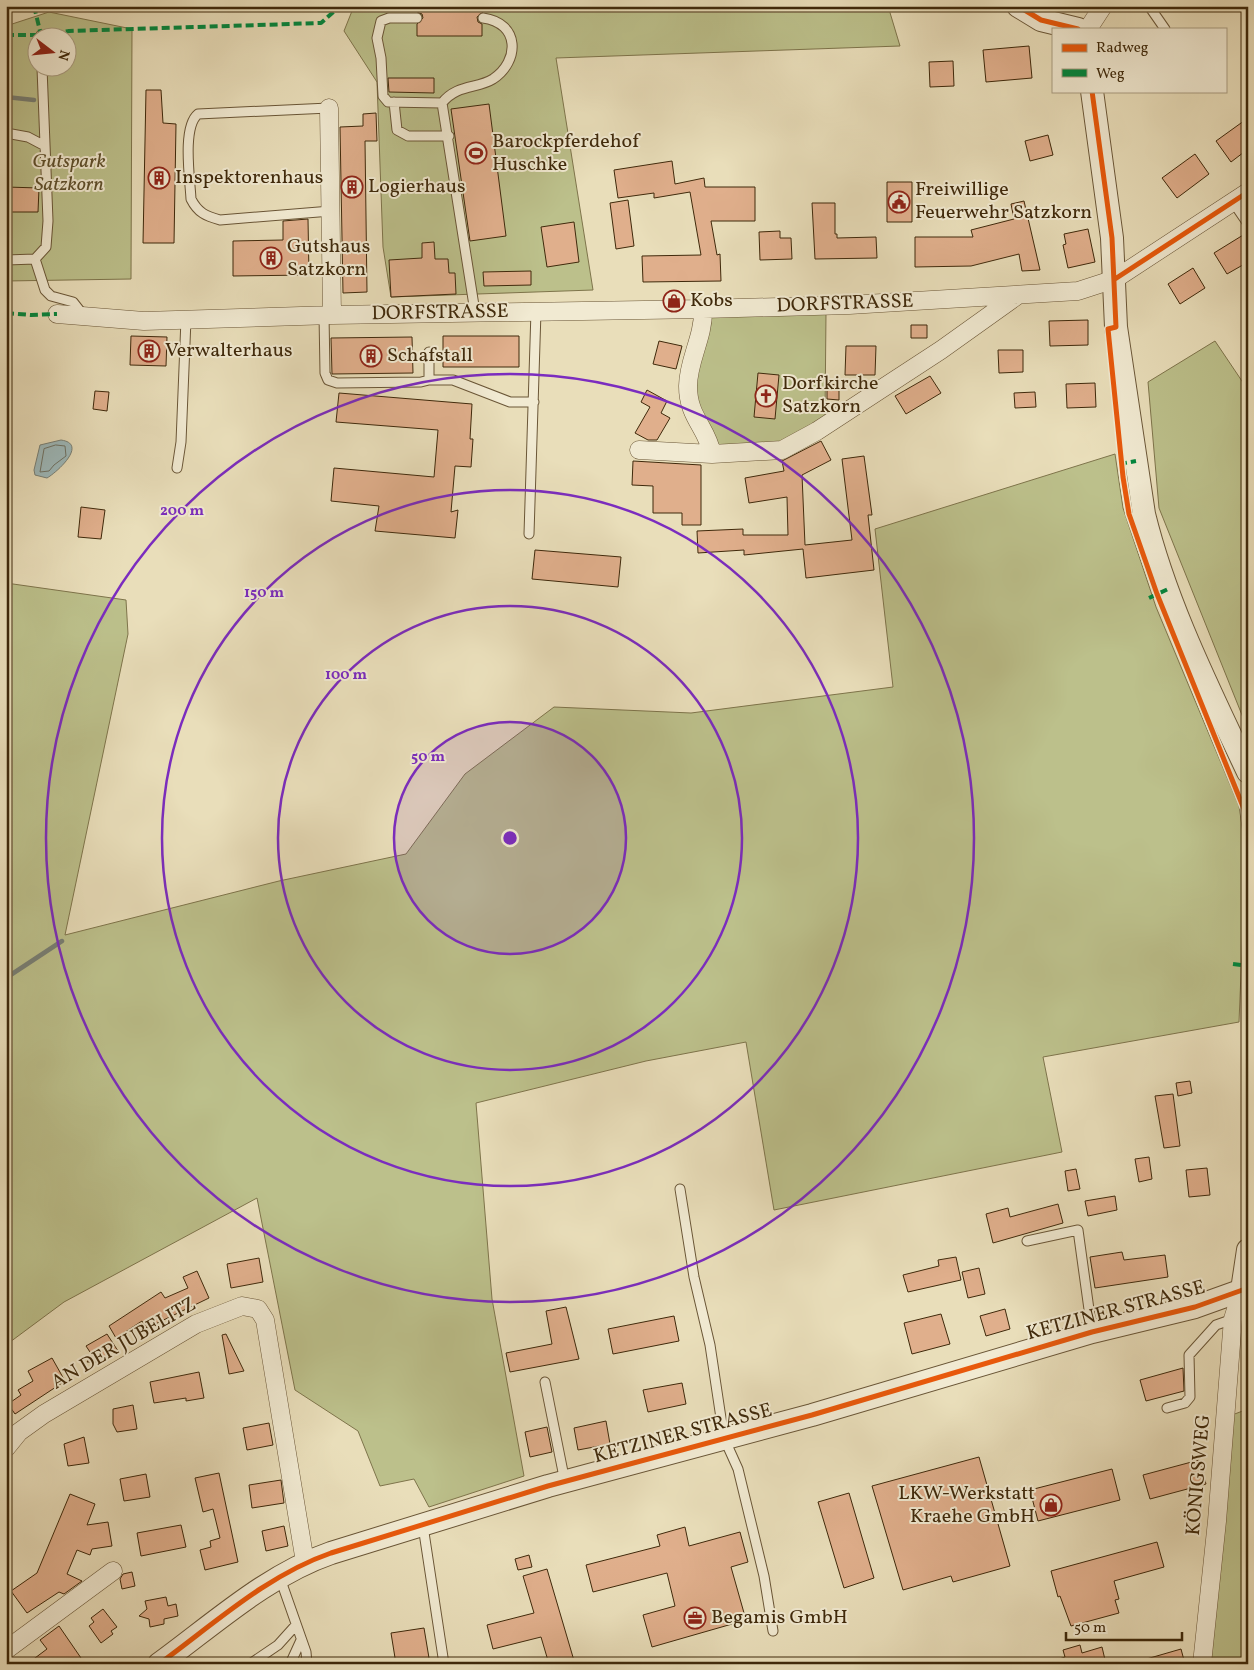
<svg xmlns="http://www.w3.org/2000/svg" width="1254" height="1670" font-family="Vollkorn,serif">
<rect width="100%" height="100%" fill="#e9deba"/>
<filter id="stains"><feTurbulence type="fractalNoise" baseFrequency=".004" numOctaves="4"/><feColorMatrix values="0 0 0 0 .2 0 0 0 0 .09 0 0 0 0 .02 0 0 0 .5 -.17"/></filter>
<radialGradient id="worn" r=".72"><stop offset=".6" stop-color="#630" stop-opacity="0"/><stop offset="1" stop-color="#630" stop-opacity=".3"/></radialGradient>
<!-- green -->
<path fill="#bcc08b" stroke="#7e744b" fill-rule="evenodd" d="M354 6H888L900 46 556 58 593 290 391 297 383 247 377 82 344 31Z
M49 12 132 29 131 279 6 281V26ZM38 38H68V68H38Z
M826 313 825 417 780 443 720 449 702 422 693 385 710 317Z
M1215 341 1248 390V730L1159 508 1148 382Z
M1115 454 1123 508 1156 607 1239 806 1246 853 1239 1022 1043 1057 1062 1152 774 1210 746 1042 646 1061 476 1103 492 1299 524 1476 429 1507 414 1479 380 1486 358 1431 295 1390 257 1198 64 1302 6 1345V583L126 600 128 634 65 935 279 881 406 854 465 774 554 707 691 713 893 687 875 529Z
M1248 1409V1664H1197L1224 1418Z"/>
<!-- water -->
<path fill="#9db9bb" stroke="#777f75" d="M61 440C89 444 56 473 47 478L35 475 34 470 40 445Z"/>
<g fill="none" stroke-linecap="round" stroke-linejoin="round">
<!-- shore -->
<path stroke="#6e7163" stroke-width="1" d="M56 445 65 446 66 456 54 465 49 471 40 472 44 449Z"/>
<!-- stream -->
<path stroke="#777f75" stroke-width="4.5" d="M6 97 34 100
M6 978 62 941"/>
</g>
<!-- building -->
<path fill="#e0af8c" stroke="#3f290b" d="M417 6H483V12L477 17 478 22 482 24V36H417V24L423 18 422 14 417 12Z
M1029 46 1032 78 986 82 983 50Z
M953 61 954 86 930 87 929 62Z
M388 78H434V93L389 92Z
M146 90H161L163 123 176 124 174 243H143Z
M489 104 506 236 470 241 451 109Z
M376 113 377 141H365L367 292 343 293 340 127 363 126V114Z
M1248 118V149L1231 162 1216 141Z
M1048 135 1053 155 1030 161 1025 141Z
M1195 154 1209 174 1177 198 1162 178Z
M672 161 675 184 704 178 705 187H755V221H711L717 255 720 254 721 281 643 282 642 256 701 255 690 192 654 198V193L618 198 614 170Z
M887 182H912V222H887Z
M6 187 39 188 38 212H6Z
M628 200 634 246 616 249 610 203Z
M1024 201 1040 270 1022 271 1019 254 971 266 915 267V237H973L971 230 1014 219 1011 204Z
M812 203H835V234H837V238L876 237 877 258 815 259Z
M308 219 309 275 233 276V241L283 240V221Z
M574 222 579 262 547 267 541 227Z
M1088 229 1095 262 1068 268 1063 245 1066 244 1064 234Z
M780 231V238H791L792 259 760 260 759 232Z
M1248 232V262L1227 274 1214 253Z
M434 242 435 259H448L449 273H455L456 294 391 297 389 260 422 258V243Z
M1193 268 1205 288 1180 304 1168 284Z
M531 271V285L484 286 483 272Z
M1088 320V345L1050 346 1049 321Z
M911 325H927V338H911Z
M131 336 167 337 166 366 130 365Z
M443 336H519V367H443Z
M412 337 413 373 332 374 331 338Z
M659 341 682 346 676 369 653 364Z
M846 346H876L875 375H845Z
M998 350H1023V372L999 373Z
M758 373 779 375 775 419 754 417Z
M930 376 941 393 906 414 895 396Z
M1095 383 1096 407 1067 408 1066 384Z
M827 384 839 385V400L827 399Z
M647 390 667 401 661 413 670 418 657 440H648L635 433 650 407 641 402Z
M95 391 109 392 107 411 93 409Z
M1035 392 1036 407 1015 408 1014 393Z
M339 393 472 404 470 439H473L471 467 455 466 451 512 458 510 455 538 375 531 379 506 331 501 334 468 434 477 438 430 336 422Z
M821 441 831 460 802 475 805 545 852 540 842 459 864 456 872 515H868L874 570 806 578 803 549 744 555V550L698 553 697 531 743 529V535H788L787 497 749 503 745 478 784 471 782 461Z
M633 461 701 465V525H682V513H653V486L632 485Z
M81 507 105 510 101 539 78 537Z
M535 550 621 557 618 587 532 579Z
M1190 1081 1192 1093 1178 1096 1176 1083Z
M1173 1094 1180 1146 1164 1148 1155 1096Z
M1149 1157 1152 1179 1139 1182 1135 1159Z
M1207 1168 1210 1195 1189 1197 1186 1170Z
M1076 1169 1080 1189 1068 1191 1065 1171Z
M1115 1196 1117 1210 1088 1216 1085 1201Z
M1058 1204 1063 1223 993 1243 986 1214 1008 1208 1010 1217Z
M1122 1252 1124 1260 1165 1255 1168 1277 1095 1288 1090 1257Z
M956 1257 961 1280 908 1292 903 1275 939 1266 938 1260Z
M259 1258 263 1282 231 1288 227 1264Z
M979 1268 985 1294 968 1298 962 1272Z
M197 1271 209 1298 147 1328 142 1321 116 1338 109 1326 161 1292 165 1298 188 1288 183 1277Z
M566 1307 579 1359 510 1372 506 1353 552 1344 546 1311Z
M1005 1309 1010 1329 986 1336 980 1316Z
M941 1314 950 1344 912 1354 904 1323Z
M674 1316 679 1341 613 1354 608 1329Z
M107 1334 118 1351 97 1364 96 1362H87L92 1355 86 1346Z
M226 1334 244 1371 229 1374 222 1335Z
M52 1358 65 1381 15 1414 8 1404 21 1395 18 1390 33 1381 28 1371Z
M1183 1368 1184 1391 1146 1401 1140 1380Z
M199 1372 204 1398 186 1401V1398L154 1403 150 1382Z
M682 1383 686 1404 648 1412 643 1390Z
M133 1405 137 1429 117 1432 113 1424V1409Z
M606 1421 610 1444 578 1450 574 1428Z
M269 1423 273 1445 247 1450 243 1428Z
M547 1427 552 1452 530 1457 525 1432Z
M84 1437 89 1463 68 1466 64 1444Z
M979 1457 1010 1566 953 1582 951 1576 903 1590 872 1486Z
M1199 1460 1206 1484 1150 1499 1143 1475Z
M1112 1469 1120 1500 1038 1521 1030 1490Z
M219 1473 238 1562 205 1570 200 1550 211 1547 210 1541 220 1538 213 1509 203 1512 195 1478Z
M146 1474 150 1497 124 1501 120 1479Z
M281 1480 284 1503 252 1508 249 1485Z
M849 1493 874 1578 844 1588 818 1502Z
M70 1494 95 1504 87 1525 108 1522 112 1546 92 1549 90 1555 77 1550 67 1574 82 1581 64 1594 59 1592 27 1613 11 1591 37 1573Z
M181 1525 186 1547 141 1556 137 1533Z
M284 1526 288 1546 266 1551 262 1531Z
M685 1527 689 1546 740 1532 748 1562 731 1567 746 1620 652 1647 643 1615 675 1606 667 1573 593 1592 586 1565 660 1546 657 1535Z
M1157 1542 1164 1567 1114 1581 1119 1599 1115 1600 1119 1613 1071 1626 1060 1596 1058 1597 1051 1571Z
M529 1555 532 1567 518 1570 515 1559Z
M547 1569 575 1664H549L541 1637 493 1649 487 1625 534 1613 523 1576Z
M132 1572 135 1586 122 1589 120 1579 123 1574Z
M166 1597 168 1606 176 1604 178 1616 164 1619V1624L150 1627 149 1619 139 1616 147 1609 145 1601Z
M103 1609 117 1627 111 1631 113 1634 101 1643 89 1626 94 1622 91 1618Z
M59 1626 81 1658 72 1664H27L47 1649 40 1640Z
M424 1628 430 1664H396L391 1633Z
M1080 1645 1082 1653 1102 1647 1106 1664H1056V1660L1065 1657 1063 1650Z
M1181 1649 1185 1664H1143V1660Z"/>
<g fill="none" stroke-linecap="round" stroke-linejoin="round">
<!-- service casing -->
<g stroke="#6a5637" stroke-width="11">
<path id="service" d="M1149 6 1165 29
M417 18H389L381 21 377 38 381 58 383 96 388 102 442 103
M41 35V38
M394 102 397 130 408 136H449
M329 108 198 114C182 127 190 179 191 199 198 213 206 216 220 220L331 211
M6 133 28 137 45 146
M1233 202 1248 224
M35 259 45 290 51 296 73 302 84 316
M6 260 35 259 46 247 48 221 42 68
M475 312 442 103C457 84 477 89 493 79 520 61 520 23 483 18
M324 315 325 373 328 380 337 383 421 382 429 380V352
M429 380H453L510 402H534
M177 468 181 442 186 319
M529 534 536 311
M680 1189 694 1277 710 1345 724 1438 738 1469 764 1576 773 1631
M1027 1241 1078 1230 1092 1331
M545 1382 565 1482
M1167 1408 1185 1403 1190 1397 1189 1355 1216 1325 1233 1319
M423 1526 444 1664
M280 1578 306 1652 307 1664
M250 1664 278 1645 296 1625
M290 1664 301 1640"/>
</g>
<!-- minor casing -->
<g stroke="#6a5637" stroke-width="19">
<path id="minor" d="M1088 29 1103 6
M329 108 332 315
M703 309C704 337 688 360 688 386 688 418 707 427 712 454
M57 314 144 321 332 315 703 309 849 305 1078 291 1115 279 1248 192
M639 450 712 454 782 450 817 431 941 350 1018 295
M6 1448 19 1432 44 1414 196 1324 242 1306 258 1309 265 1320 305 1562
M6 1650 113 1571
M1202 1664 1217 1521 1233 1319 1242 1290"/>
</g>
<!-- tertiary casing -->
<g stroke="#6a5637" stroke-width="24">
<path id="tertiary" d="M1018 6 1041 20 1078 29
M1092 91 1112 238 1116 327 1144 514C1166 604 1209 689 1248 772
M1242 1290 1248 1250
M159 1664C214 1624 267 1575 331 1553L548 1486 812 1415 1092 1332 1195 1307 1248 1288"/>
</g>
<!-- service -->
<use href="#service" stroke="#f1ead2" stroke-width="9"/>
<!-- minor -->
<use href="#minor" stroke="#f1ead2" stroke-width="18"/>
<!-- tertiary -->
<use href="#tertiary" stroke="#f1ead2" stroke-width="22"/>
<!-- quiet -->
<path stroke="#00873e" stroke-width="4" stroke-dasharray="8 4" stroke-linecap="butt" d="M34 6 41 35
M6 35H41L69 31 321 23 340 6
M6 313 31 315 57 314
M1119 464 1136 461
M1149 598 1168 589
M1233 964 1248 966"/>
<!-- cycleway casing -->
<g stroke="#f1ead2" stroke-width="8">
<path id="cycleway" d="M1018 6 1041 20 1078 29
M1092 91 1112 238 1116 327 1108 329 1123 477 1129 514 1157 594 1244 809 1248 840
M1115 279 1248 192
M1248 943 1246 1034 1248 1039
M159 1664C214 1624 267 1575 331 1553L548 1486 812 1415 1092 1332 1195 1307 1248 1288"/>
</g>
<!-- cycleway -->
<use href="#cycleway" stroke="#e8590c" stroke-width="5"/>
</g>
<!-- distance rings -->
<circle cx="510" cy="838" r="116" fill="#7b2cbf" fill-opacity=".12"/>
<g fill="none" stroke="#7b2cbf" stroke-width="2.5">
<circle cx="510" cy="838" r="116"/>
<circle cx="510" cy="838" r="232"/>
<circle cx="510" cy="838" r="348"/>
<circle cx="510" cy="838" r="464"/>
</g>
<!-- icons -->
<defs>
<g id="stadium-ring" transform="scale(1.125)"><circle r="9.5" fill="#f1ead2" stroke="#8f2418" stroke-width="1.5"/><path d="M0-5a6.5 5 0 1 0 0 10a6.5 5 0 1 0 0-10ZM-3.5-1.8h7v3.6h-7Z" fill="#8f2418"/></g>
<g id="building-ring" transform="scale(1.125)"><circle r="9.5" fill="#f1ead2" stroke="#8f2418" stroke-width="1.5"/><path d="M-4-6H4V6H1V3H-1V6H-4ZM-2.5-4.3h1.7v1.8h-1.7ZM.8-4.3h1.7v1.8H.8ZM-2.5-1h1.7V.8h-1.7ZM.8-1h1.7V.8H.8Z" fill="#8f2418"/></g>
<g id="civic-ring" transform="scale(1.125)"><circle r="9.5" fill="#f1ead2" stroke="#8f2418" stroke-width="1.5"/><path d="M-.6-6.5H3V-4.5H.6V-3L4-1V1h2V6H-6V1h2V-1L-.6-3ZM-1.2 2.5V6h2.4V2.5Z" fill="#8f2418"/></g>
<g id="shop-ring" transform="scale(1.125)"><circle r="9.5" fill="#f1ead2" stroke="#8f2418" stroke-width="1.5"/><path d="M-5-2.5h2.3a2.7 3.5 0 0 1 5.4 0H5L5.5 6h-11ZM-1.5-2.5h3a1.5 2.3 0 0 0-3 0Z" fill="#8f2418"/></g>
<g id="church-ring" transform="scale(1.125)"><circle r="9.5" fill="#f1ead2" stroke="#8f2418" stroke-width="1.5"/><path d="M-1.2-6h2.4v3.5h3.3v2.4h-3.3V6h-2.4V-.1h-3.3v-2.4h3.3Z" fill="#8f2418"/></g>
<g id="office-ring" transform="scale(1.125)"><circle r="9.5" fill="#f1ead2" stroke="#8f2418" stroke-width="1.5"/><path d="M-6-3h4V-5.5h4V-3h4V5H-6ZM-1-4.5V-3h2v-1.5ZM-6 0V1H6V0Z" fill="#8f2418"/></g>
</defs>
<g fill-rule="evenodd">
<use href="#stadium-ring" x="476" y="153"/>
<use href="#building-ring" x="159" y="178"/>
<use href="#building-ring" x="352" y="187"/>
<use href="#civic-ring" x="899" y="202"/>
<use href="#building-ring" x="271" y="258"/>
<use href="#shop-ring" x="674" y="301"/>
<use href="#building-ring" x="149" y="351"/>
<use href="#building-ring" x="371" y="356"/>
<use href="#church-ring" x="766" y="396"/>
<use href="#shop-ring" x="1051" y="1505"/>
<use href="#office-ring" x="695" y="1618"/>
</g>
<g text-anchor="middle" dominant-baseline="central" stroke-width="4" stroke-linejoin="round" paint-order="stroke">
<!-- poi labels -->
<g font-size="20" fill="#3f290b" stroke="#f1ead2" text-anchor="start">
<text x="492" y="142">Barockpferdehof<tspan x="492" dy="23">Huschke</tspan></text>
<text x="175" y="178">Inspektorenhaus</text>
<text x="368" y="187">Logierhaus</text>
<text x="915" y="190">Freiwillige<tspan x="915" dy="23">Feuerwehr Satzkorn</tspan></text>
<text x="287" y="247">Gutshaus<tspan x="287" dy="23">Satzkorn</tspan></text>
<text x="690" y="301">Kobs</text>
<text x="165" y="351">Verwalterhaus</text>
<text x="387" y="356">Schafstall</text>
<text x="782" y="384">Dorfkirche<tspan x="782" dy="23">Satzkorn</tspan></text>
<text x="1035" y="1494" text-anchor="end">LKW-Werkstatt<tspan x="1035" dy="23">Kraehe GmbH</tspan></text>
<text x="711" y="1618">Begamis GmbH</text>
</g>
<!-- park labels -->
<g font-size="20" font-style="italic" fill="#5e4f2b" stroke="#f1ead2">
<text x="69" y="162">Gutspark<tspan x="69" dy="23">Satzkorn</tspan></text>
</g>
<!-- street labels -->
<g font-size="20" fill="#3f290b" stroke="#f1ead2">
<text transform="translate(845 304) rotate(-2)">DORFSTRASSE</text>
<text transform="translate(440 313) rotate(-1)">DORFSTRASSE</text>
<text transform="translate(1116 1311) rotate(-15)">KETZINER STRASSE</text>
<text transform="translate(124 1344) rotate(-30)">AN DER JUBELITZ</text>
<text transform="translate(683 1434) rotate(-15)">KETZINER STRASSE</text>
<text transform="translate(1199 1475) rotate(-85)">KÖNIGSWEG</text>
</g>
</g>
<circle cx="510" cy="838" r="8" fill="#7b2cbf" stroke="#f1ead2" stroke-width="2.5"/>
<g font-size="15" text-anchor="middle" font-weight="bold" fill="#7b2cbf" stroke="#f1ead2" stroke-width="4" stroke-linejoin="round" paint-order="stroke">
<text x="182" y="515">200 m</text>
<text x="264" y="597">150 m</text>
<text x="346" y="679">100 m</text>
<text x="428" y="761">50 m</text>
</g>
<!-- margin -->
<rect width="1254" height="1670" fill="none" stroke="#e9deba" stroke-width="25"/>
<rect x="8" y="8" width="1239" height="1655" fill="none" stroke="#3f290b" stroke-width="2.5"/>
<rect x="12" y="12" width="1229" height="1645" fill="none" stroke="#3f290b"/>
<!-- legend -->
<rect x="1052" y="28" width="175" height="65" fill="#f1ead2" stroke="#aa9d82"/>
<rect x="1062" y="44" width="25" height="8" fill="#e8590c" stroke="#aa9d82"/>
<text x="1096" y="52" font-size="15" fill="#3f290b">Radweg</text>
<rect x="1062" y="69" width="25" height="8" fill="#00873e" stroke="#aa9d82"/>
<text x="1096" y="78" font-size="15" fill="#3f290b">Weg</text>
<!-- north arrow -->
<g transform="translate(52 52) rotate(106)"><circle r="24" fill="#f1ead2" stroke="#aa9d82"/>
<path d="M0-4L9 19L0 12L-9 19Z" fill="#8f2418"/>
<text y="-8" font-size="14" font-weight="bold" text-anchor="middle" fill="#3f290b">N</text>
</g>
<!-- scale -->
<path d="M1066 1632v8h116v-8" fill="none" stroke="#3f290b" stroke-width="2.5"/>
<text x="1074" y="1632" font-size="15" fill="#3f290b" stroke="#f1ead2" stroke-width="4" paint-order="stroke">50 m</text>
<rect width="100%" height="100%" filter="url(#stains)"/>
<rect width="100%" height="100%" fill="url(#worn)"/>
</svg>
